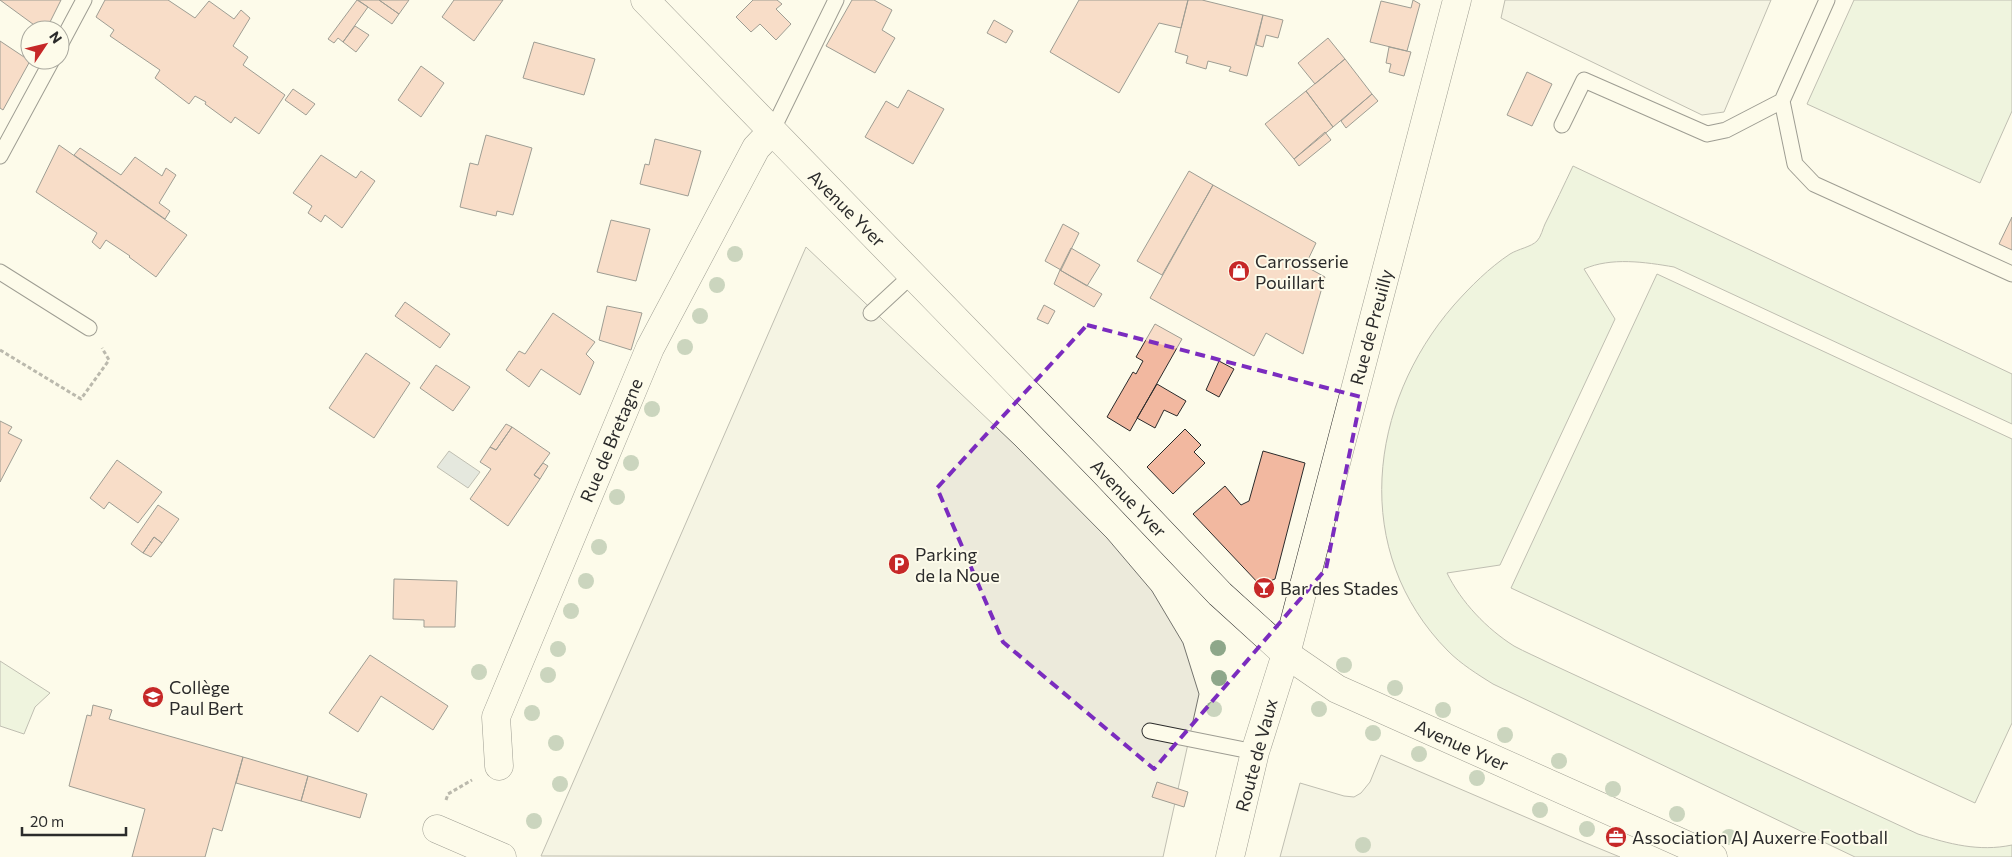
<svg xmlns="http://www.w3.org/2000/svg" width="2012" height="857" font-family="Commissioner,sans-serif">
<rect width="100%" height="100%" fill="#fdfbea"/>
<!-- green -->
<path fill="#deebd1" stroke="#74746e" d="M1854 0H2012V111L1980 183 1807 104Z
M1573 166 2012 374V424L1674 267C1645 262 1611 257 1584 269L1615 319 1500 565 1447 573C1461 602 1487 629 1514 646 1525 652 1537 657 1549 663L1918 834C1949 844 1979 852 2012 845V857H1855L1493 684C1477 674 1461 664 1448 651 1350 552 1368 404 1454 305 1471 286 1489 268 1510 254 1518 249 1531 247 1537 241 1541 237 1543 228 1545 224 1555 204 1564 185 1573 166Z
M1657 274 2012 439V723L1975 803 1511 588Z
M0 661 50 693 35 707 24 734 0 726Z"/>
<!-- parking -->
<path fill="#eceadb" stroke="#74746e" d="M1505 0H1771L1724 112 1702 115 1501 18Z
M806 247 1015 445 1107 538 1152 591 1183 643 1199 694 1163 857 541 856Z
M1381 755 1586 843 1620 857H1280L1300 783 1344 796 1354 797 1361 793 1370 782Z"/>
<!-- water -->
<path fill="#c7d0d0" stroke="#74746e" d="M449 451 480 472 468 488 437 467Z"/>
<!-- building -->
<path fill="#f2b8a0" stroke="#2b2b2b" d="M0 0H61L46 30H41Z
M105 0H168L195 18 209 1 234 19 241 10 250 18 233 46 248 57 243 65 285 95 259 134 235 117 231 123 205 104 206 102 195 96 189 104 155 78 160 70 110 36 114 30 96 17Z
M357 0 368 7 343 42 338 38 334 43 328 39Z
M358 0H379L399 14 392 24Z
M379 0H409L399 14Z
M454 0H503L474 41 442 17Z
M753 0H777L782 4 776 9 791 24 776 40 760 24 751 32 736 17Z
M852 0H874L892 10 882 30 895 38 875 73 826 46Z
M1079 0H1188L1181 28 1159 23 1119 93 1050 52Z
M1188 0H1202L1263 15 1247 76 1229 71 1231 67 1208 61 1206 69 1186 63 1188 56 1175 52Z
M1413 0 1420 4 1407 51 1370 42 1381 1 1411 8Z
M1263 15 1283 20 1278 38 1266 35 1263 47 1256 45Z
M994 20 1013 31 1006 43 987 33Z
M355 26 369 35 356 52 343 42Z
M1328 38 1345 59 1315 84 1298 63Z
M0 41 30 61 3 110 0 108Z
M534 42 595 59 584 95 523 78Z
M1389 47 1411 52 1404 76 1389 72 1391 64 1386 63Z
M1345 59 1372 94 1333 127 1306 91Z
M421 66 444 83 421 117 398 100Z
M1527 72 1552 84 1532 126 1507 115Z
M293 89 315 104 306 115 285 100Z
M908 90 944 109 913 164 865 137 886 101 898 108Z
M1306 91 1333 127 1294 159 1265 124Z
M1372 94 1378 101 1346 128 1341 121Z
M1325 132 1331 140 1299 166 1294 159Z
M486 135 532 148 513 215 497 211 496 216 460 207 470 163 478 165Z
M655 139 701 151 688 196 640 184 645 164 649 165Z
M59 145 187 235 156 277 129 257 130 256 106 240 100 249 92 242 97 233 36 192Z
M80 148 121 175 135 157 162 176 166 168 176 175 159 203 170 211 165 219 74 155Z
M321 155 356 178 361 171 375 181 342 228 325 215 321 222 308 213 312 206 293 193Z
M1189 171 1213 185 1162 275 1137 261Z
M1213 185 1316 243 1305 266 1325 277 1303 354 1266 333 1254 356 1150 298Z
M2012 217V250L1999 244Z
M611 220 650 229 636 281 597 272Z
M1063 224 1079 233 1061 270 1045 261Z
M1071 248 1100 265 1087 286 1060 270Z
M1060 270 1102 294 1094 307 1054 284Z
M405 302 450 334 440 348 395 316Z
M1044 305 1055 311 1048 324 1037 319Z
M607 306 642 313 631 350 599 340Z
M553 313 595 342 586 354 594 362 580 395 541 369 529 387 506 370 519 351 525 354Z
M1155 324 1182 339 1130 431 1107 417 1133 372 1136 374 1143 361 1136 357Z
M366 353 410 383 374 438 329 408Z
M1219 361 1234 369 1219 397 1206 390Z
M436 365 470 387 453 411 420 388Z
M1157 384 1186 401 1177 416 1164 410 1155 428 1137 418Z
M0 421 12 427 8 433 22 440 0 482Z
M506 424 512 427 496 450 490 447Z
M512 427 550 453 534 475 540 479 508 526 470 499 491 469 480 462 490 447 496 450Z
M1185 429 1201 445 1194 452 1205 463 1173 494 1147 467Z
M1263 451 1305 463 1275 579 1260 585 1193 514 1225 486 1241 505 1249 501Z
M117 460 162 492 138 523 109 502 104 509 90 498Z
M543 463 548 466 540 479 534 475Z
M158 505 179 519 162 543 154 537 143 553 131 544Z
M154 537 162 543 151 557 143 553Z
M394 579 457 581 455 627H424V620L393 619Z
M370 655 448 706 433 730 381 696 358 732 329 713Z
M93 705 112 710 109 719 243 757 222 831 213 828 205 857H132L145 809 69 786 87 715 91 716Z
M243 757 308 776 301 801 236 783Z
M308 776 367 794 360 818 301 801Z
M1157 782 1188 792 1184 807 1152 797Z"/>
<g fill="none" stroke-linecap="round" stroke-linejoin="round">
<!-- lane casing -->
<g stroke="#2b2b2b" stroke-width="17">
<path id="lane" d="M1827 0 1782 101 1795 164 1814 184 2012 274
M60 45 84 0
M1562 125 1584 80 1707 134 1726 130 1782 101
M772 131 836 0
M0 156 52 60
M0 272 89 328
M871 313 912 275
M1150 731 1255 752"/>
</g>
<!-- street casing -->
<g stroke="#2b2b2b" stroke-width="29">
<path id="street" d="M645 0 1104 472 1220 594 1286 654 1337 689 1713 857
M499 766 496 717 650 348 756 148 772 131
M437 829 502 857"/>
</g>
<!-- secondary casing -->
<g stroke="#2b2b2b" stroke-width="29">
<path id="secondary" d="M1230 857 1255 752 1286 654 1457 0"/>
</g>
<!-- path -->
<path stroke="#6a6964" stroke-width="3" stroke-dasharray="4 2.5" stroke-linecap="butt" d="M0 350 81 399 109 360 102 348
M446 800 448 794 472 780"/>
<!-- lane -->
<use href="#lane" stroke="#fdfbea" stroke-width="15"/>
<!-- street -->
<use href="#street" stroke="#fdfbea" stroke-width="28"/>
<!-- secondary -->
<use href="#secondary" stroke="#fdfbea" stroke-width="28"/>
</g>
<!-- trees -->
<g fill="#8ea78a">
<circle cx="735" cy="254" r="8"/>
<circle cx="717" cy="285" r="8"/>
<circle cx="700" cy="316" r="8"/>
<circle cx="685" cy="347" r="8"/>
<circle cx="652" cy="409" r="8"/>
<circle cx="631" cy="463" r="8"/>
<circle cx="617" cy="497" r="8"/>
<circle cx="599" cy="547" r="8"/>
<circle cx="586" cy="581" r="8"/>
<circle cx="571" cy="611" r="8"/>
<circle cx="1218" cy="648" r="8"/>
<circle cx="558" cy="649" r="8"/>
<circle cx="1344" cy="665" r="8"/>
<circle cx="479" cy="672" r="8"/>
<circle cx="548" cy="675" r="8"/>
<circle cx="1219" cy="678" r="8"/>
<circle cx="1395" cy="688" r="8"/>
<circle cx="1214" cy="709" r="8"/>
<circle cx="1319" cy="709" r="8"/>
<circle cx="1443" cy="710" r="8"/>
<circle cx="532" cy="713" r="8"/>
<circle cx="1373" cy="733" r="8"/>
<circle cx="1505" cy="735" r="8"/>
<circle cx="556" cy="743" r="8"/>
<circle cx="1419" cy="754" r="8"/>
<circle cx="1559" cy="761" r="8"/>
<circle cx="1477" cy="778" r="8"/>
<circle cx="560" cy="784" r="8"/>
<circle cx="1613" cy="789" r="8"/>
<circle cx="1540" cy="810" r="8"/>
<circle cx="1677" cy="814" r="8"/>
<circle cx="534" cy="821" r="8"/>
<circle cx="1587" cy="829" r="8"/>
<circle cx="1729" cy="837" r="8"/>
<circle cx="1363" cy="845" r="8"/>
</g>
<!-- marked area -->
<path d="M0 0H2012V857H0ZM1087 325 1361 397 1326 569 1154 769 1003 642 937 488Z" fill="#fdfbea" fill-opacity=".55" fill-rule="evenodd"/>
<path fill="none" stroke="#7b2cbf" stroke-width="4" stroke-dasharray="10 6" stroke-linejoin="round" d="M1087 325 1361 397 1326 569 1154 769 1003 642 937 488Z"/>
<!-- icons -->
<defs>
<g id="shop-disc" transform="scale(1.125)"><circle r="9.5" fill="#c62828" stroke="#fdfbea"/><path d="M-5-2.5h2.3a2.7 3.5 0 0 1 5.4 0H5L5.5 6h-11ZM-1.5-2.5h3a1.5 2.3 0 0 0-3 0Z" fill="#fff"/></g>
<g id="parking-disc" transform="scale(1.125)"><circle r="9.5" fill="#c62828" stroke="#fdfbea"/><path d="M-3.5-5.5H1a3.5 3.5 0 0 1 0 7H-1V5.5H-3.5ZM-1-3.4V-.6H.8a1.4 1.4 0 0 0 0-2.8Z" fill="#fff"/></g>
<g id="bar-disc" transform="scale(1.125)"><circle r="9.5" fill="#c62828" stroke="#fdfbea"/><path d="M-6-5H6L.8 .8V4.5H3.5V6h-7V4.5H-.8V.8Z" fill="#fff"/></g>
<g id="school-disc" transform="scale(1.125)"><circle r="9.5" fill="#c62828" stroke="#fdfbea"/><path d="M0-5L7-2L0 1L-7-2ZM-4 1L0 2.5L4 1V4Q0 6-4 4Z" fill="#fff"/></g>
<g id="office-disc" transform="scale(1.125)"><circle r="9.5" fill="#c62828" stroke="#fdfbea"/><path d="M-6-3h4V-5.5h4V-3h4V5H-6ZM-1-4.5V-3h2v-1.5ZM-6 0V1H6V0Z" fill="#fff"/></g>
</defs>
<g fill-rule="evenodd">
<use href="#shop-disc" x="1239" y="271"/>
<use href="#parking-disc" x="899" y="564"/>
<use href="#bar-disc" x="1264" y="588"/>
<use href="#school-disc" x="153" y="697"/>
<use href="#office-disc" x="1616" y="837"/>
</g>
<g text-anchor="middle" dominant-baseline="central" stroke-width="4" stroke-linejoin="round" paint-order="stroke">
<!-- street labels -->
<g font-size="18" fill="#2b2b2b" stroke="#fdfbea">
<text transform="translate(847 208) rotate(45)">Avenue Yver</text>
<text transform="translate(1371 327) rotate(-75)">Rue de Preuilly</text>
<text transform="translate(611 440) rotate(-67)">Rue de Bretagne</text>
<text transform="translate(1129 498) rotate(46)">Avenue Yver</text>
<text transform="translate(1462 745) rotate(24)">Avenue Yver</text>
<text transform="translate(1256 755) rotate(-75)">Route de Vaux</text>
</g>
<!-- poi labels -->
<g font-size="18" fill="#2b2b2b" stroke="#fdfbea" text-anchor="start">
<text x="1255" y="261">Carrosserie<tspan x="1255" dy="21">Pouillart</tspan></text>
<text x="915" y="554">Parking<tspan x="915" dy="21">de la Noue</tspan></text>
<text x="1280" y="588">Bar des Stades</text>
<text x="169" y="687">Collège<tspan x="169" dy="21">Paul Bert</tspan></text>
<text x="1632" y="837">Association AJ Auxerre Football</text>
</g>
</g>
<!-- north arrow -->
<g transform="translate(45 45) rotate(55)"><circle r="24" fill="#fdfbea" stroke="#a9a89e"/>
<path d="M0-4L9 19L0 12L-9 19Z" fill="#c62828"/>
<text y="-8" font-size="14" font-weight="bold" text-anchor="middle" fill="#2b2b2b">N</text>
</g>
<!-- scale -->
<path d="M22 827v8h104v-8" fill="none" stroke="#2b2b2b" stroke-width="2.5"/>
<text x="30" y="827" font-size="15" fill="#2b2b2b" stroke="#fdfbea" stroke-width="4" paint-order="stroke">20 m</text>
</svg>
